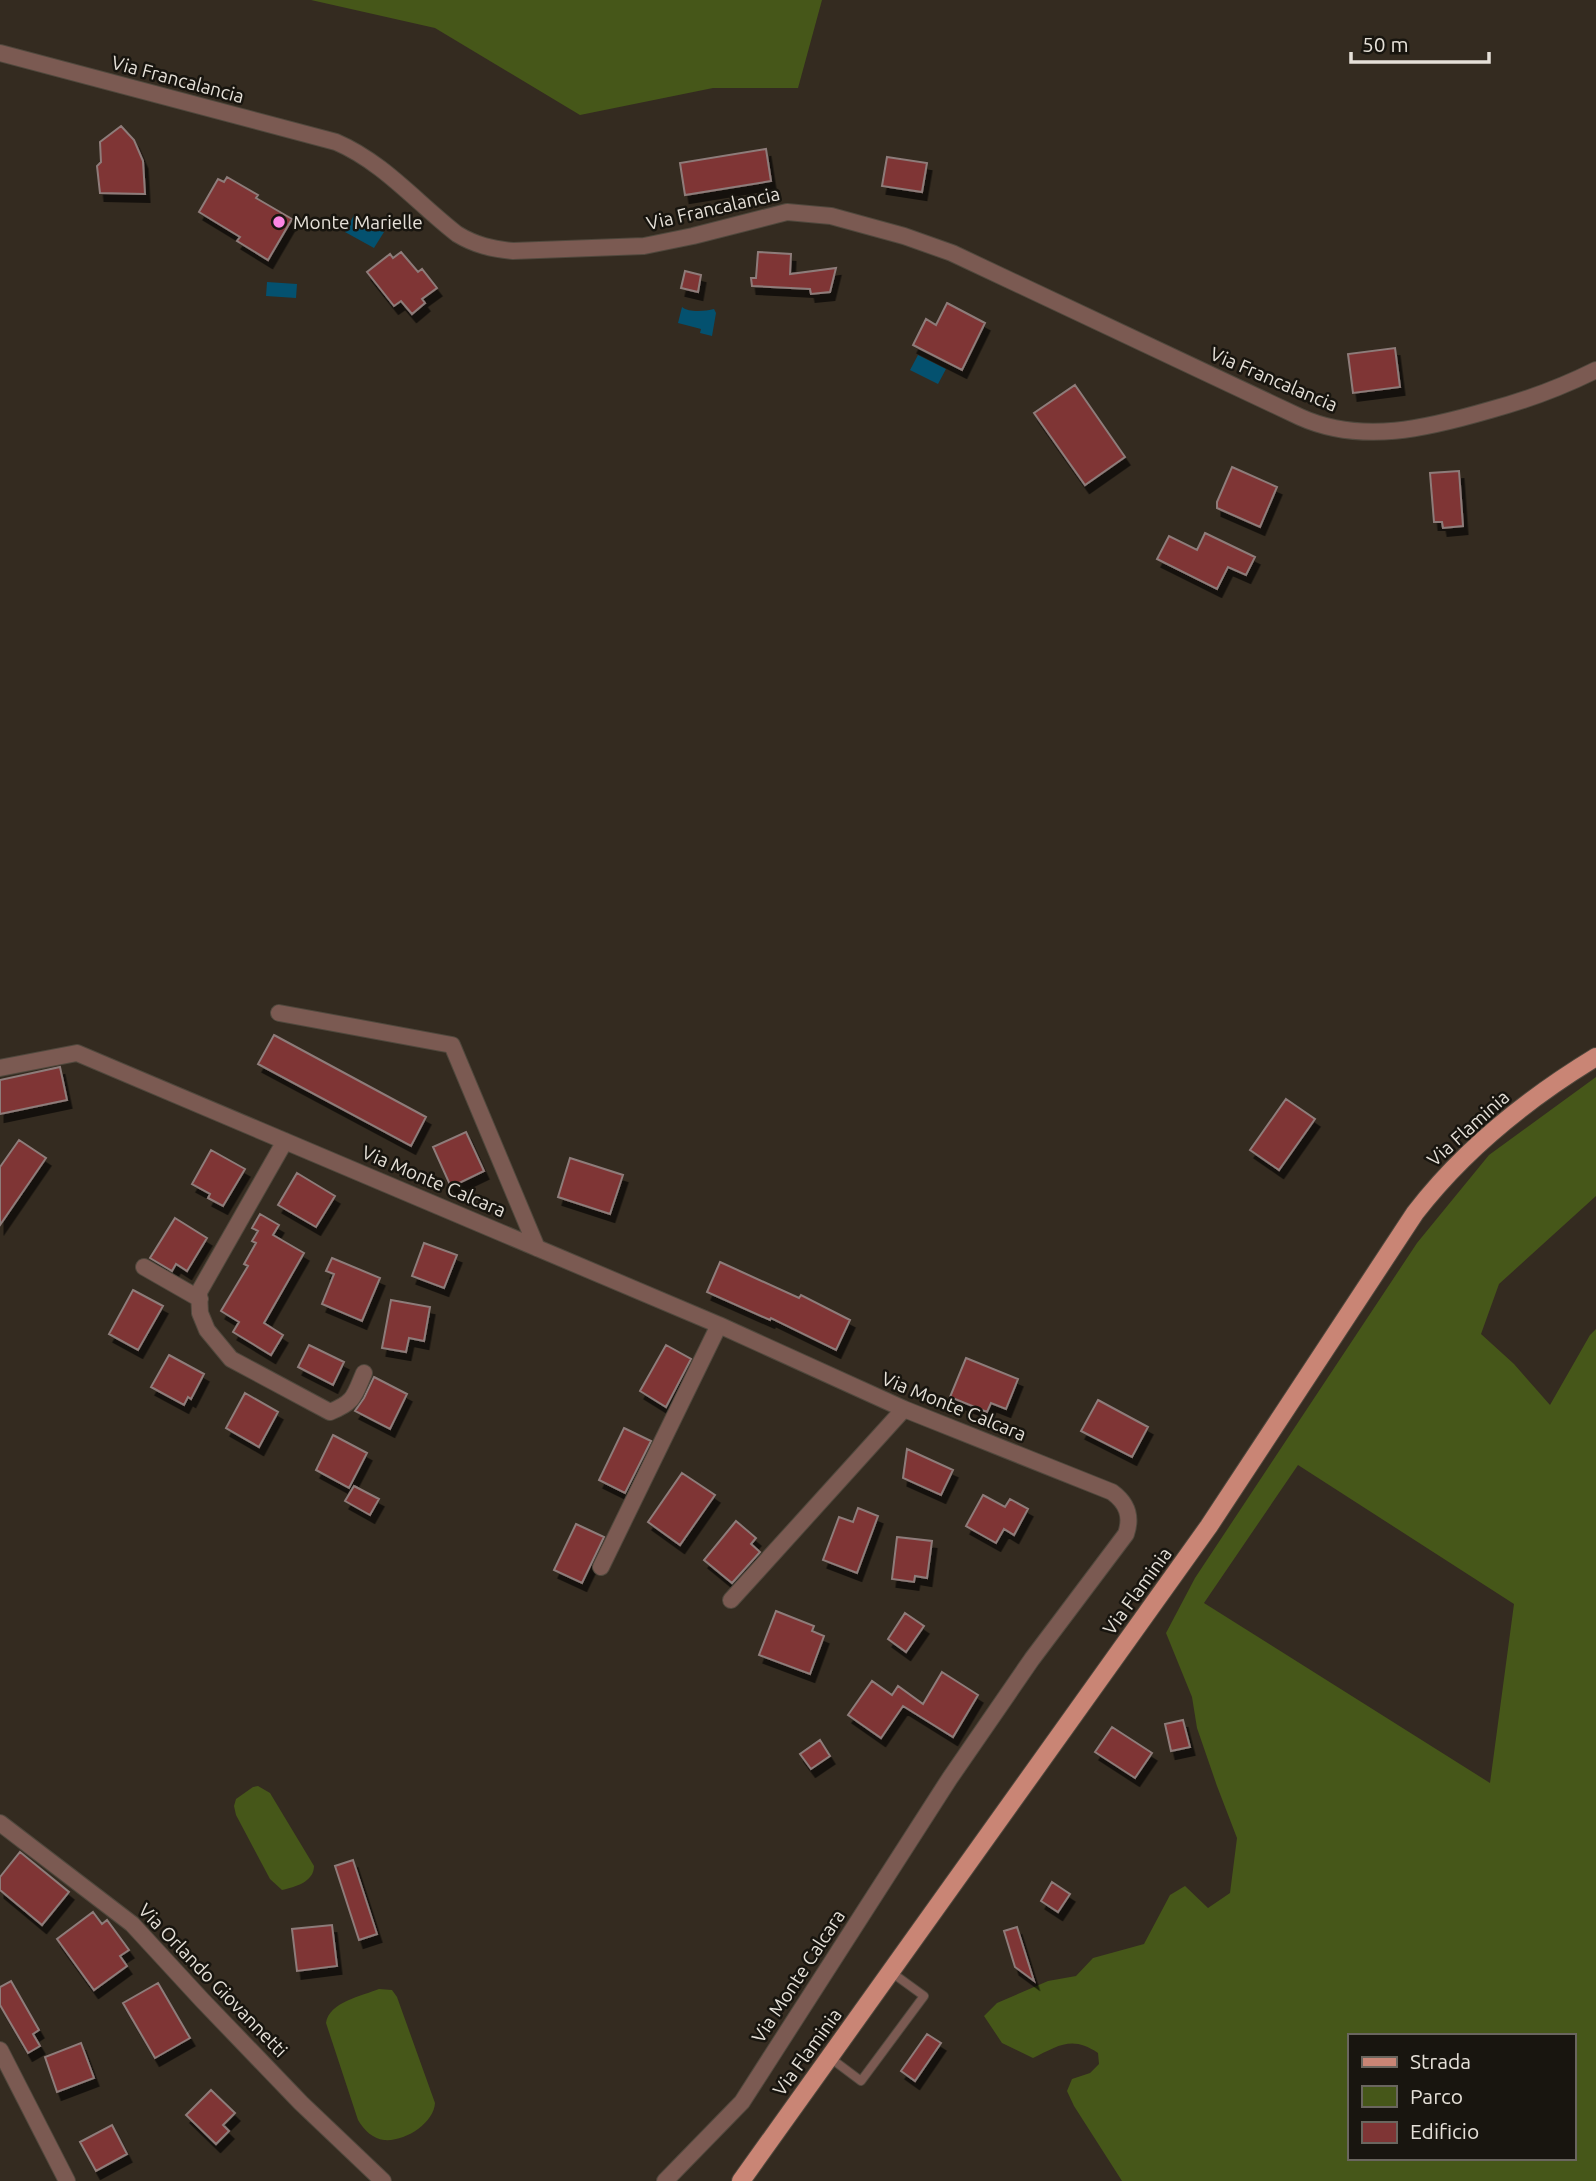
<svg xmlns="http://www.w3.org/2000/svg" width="1596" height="2181" font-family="Ubuntu,sans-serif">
<defs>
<filter id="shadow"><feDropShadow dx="4.5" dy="8" stdDeviation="0" flood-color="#0009"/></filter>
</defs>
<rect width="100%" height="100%" fill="#342b20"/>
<!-- green -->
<path fill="#465719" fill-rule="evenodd" d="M311 0H822L798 88H713L580 115 435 28Z
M1596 1077V1196L1499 1284 1481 1334 1514 1364 1550 1405 1590 1335 1596 1329V2181H1122L1074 2106 1067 2091 1072 2079 1090 2073 1099 2064 1098 2053C1072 2035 1058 2046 1033 2058L1002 2043 984 2016 997 2003 1048 1981 1076 1976 1093 1958 1144 1944 1170 1895 1185 1886 1208 1908 1230 1893 1237 1838 1217 1786 1197 1728 1192 1697 1166 1633 1195 1578 1417 1243 1489 1155ZM1298 1465 1514 1604 1490 1783 1204 1603ZM1349 2036H1573V2158H1349Z
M258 1786 270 1793 314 1866C314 1882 295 1887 282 1890L270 1879 236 1815 234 1806 236 1799 253 1787Z
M379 1989 392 1990 397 1997 435 2103C434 2123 405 2142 384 2140 373 2139 364 2130 358 2120L326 2023C329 2002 362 1996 379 1989Z"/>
<!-- water -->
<path fill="#04516f" d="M354 215 384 232 374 248 345 232Z
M267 282 297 284 296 298 266 296Z
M682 307C689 313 706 311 714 309L716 313 712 336 700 333 701 329 678 323Z
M918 355 946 369 938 384 910 370Z"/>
<!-- building -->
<path fill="#7f3535" stroke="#8e7c7a" stroke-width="2" filter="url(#shadow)" d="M121 126 134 140 143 161 145 194 100 193 97 166 101 162 100 142Z
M766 149 771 181 685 195 680 163Z
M887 157 927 163 922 192 882 186Z
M227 177 258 195 256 198 292 219 268 260 237 241 240 237 199 212 218 179 224 182Z
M401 252 418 272 422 269 437 288 422 299 425 303 412 314 401 301 394 306 367 272 390 254 393 258Z
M758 252 791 254 790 274 836 268 830 292 811 294 810 289 752 286 751 278H756Z
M685 271 701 275 698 292 681 288Z
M947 303 985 323 962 370 913 345 926 319 936 325Z
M1395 348 1400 387 1353 393 1348 354Z
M1075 385 1125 457 1085 485 1034 413Z
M1232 467 1277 487 1260 527 1217 508V502Z
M1459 471 1463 526 1443 528 1442 522H1434L1430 473Z
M1205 533 1255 557 1246 575 1228 567 1217 589 1157 559 1169 536 1197 550Z
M274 1035 426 1117 411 1146 258 1064Z
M60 1067 67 1100 0 1114V1080Z
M1286 1099 1315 1119 1279 1170 1250 1150Z
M466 1132 484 1171 451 1187 433 1147Z
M19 1140 46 1158 0 1225V1167Z
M211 1150 245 1169 223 1206 208 1198 210 1194 192 1184Z
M570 1158 623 1175 610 1214 558 1197Z
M297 1173 335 1196 316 1227 278 1205Z
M260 1214 279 1225 273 1235 304 1253 264 1323 283 1335 271 1355 233 1332 239 1322 221 1311 248 1266 244 1264 256 1243 252 1241 258 1231 252 1228Z
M175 1218 207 1238 187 1271 176 1264 172 1271 150 1258Z
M424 1243 457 1255 444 1288 412 1276Z
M332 1258 380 1278 362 1321 322 1304 334 1274 326 1271Z
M720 1262 799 1298 801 1295 850 1320 836 1350 771 1318 770 1320 707 1292Z
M133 1290 163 1306 138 1350 109 1334Z
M391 1300 430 1307 424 1341 409 1338 406 1352 382 1348Z
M309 1345 344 1362 333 1385 298 1367Z
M666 1345 691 1359 666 1407 640 1391Z
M169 1355 204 1374 191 1399 188 1397 184 1405 151 1387Z
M966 1358 1018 1379 1006 1409 991 1403 987 1412 950 1397Z
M374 1377 407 1394 390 1429 355 1411 364 1398Z
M245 1393 278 1412 259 1447 226 1428Z
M1098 1400 1148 1427 1132 1457 1081 1431Z
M624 1428 651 1441 625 1493 599 1480Z
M333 1435 367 1453 349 1488 316 1470Z
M907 1449 953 1470 941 1495 903 1478Z
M682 1473 715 1495 680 1545 648 1522Z
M354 1486 379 1499 370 1515 345 1501Z
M983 1495 1005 1507 1010 1499 1028 1509 1014 1535 1004 1529 996 1543 966 1526Z
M858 1508 878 1516 857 1573 823 1560 839 1517 853 1522Z
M736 1521 756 1538 751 1544 760 1552 732 1583 704 1560Z
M576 1524 604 1537 582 1583 554 1570Z
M897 1537 932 1541 927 1578 915 1576 914 1582 892 1579Z
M776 1611 814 1626 812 1631 824 1636 810 1674 759 1655Z
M905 1613 924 1626 906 1652 888 1639Z
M942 1672 978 1695 953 1737 903 1706 881 1738 848 1715 872 1681 892 1695 898 1686 923 1704Z
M1183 1720 1190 1747 1171 1751 1165 1724Z
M1112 1727 1152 1753 1135 1778 1095 1752Z
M820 1740 830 1756 811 1769 800 1754Z
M20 1852 69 1892 42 1925 0 1890V1877Z
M353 1860 377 1934 359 1940 335 1866Z
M1052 1882 1070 1894 1058 1912 1041 1901Z
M93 1912 102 1924 107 1920 129 1950 120 1956 127 1966 94 1990 57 1939Z
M332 1925 337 1966 297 1971 292 1929Z
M1017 1927 1034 1981 1015 1967 1004 1931Z
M11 1981 39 2030 33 2034 40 2046 28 2053 0 2005V1987Z
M158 1983 190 2038 155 2058 123 2003Z
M927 2034 941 2043 915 2081 901 2071Z
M81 2043 94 2078 57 2092 45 2057Z
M211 2090 235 2113 223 2125 229 2131 216 2144 186 2115Z
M112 2125 127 2154 96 2171 80 2142Z"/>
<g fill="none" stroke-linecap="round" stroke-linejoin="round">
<!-- lane casing -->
<g stroke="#50483d" stroke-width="10">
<path id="lane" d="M829 2057 861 2081 924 1996 891 1972"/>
</g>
<!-- street casing -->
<g stroke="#50483d" stroke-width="18">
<path id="street" d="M0 53 336 142C383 162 417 203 457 234 475 245 492 249 513 251L644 246 693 236 787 212 831 216 904 236 952 253 1300 417C1362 445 1428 428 1490 410 1527 400 1562 387 1596 370
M279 1013 452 1045 537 1248
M0 1068 77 1053 719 1325 904 1409 1112 1492C1127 1503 1132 1516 1126 1534L1032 1659 950 1778 742 2102 665 2181
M285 1141 199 1292 200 1313 207 1330 231 1359 330 1412C355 1402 354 1396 364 1373
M144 1267 200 1299
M601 1567 719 1325
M731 1600 904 1409
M0 1823 132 1924 202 2000 301 2103 383 2181
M0 2050 67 2181"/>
</g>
<!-- primary casing -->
<g stroke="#50483d" stroke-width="20">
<path id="primary" d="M741 2181 1209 1526 1415 1213C1465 1148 1527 1099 1596 1057"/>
</g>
<!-- lane -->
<use href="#lane" stroke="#7b5a52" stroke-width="8"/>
<!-- street -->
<use href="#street" stroke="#7b5a52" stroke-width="16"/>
<!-- primary -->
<use href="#primary" stroke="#c98575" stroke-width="18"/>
</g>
<!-- markers -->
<circle fill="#fc86e3" stroke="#18150f" stroke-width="2.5" cx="279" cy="222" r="7"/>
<g text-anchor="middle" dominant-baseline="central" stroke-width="5" stroke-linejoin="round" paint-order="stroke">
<!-- street labels -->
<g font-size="19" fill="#e5e0d8" stroke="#18150f">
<text transform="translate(178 79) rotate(15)">Via Francalancia</text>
<text transform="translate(713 208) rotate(-13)">Via Francalancia</text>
<text transform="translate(1274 379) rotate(23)">Via Francalancia</text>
<text transform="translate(1468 1128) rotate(-42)">Via Flaminia</text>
<text transform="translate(434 1181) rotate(23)">Via Monte Calcara</text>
<text transform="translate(954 1406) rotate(22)">Via Monte Calcara</text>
<text transform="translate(1137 1591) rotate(-54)">Via Flaminia</text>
<text transform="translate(798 1976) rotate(-57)">Via Monte Calcara</text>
<text transform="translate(213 1980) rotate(46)">Via Orlando Giovannetti</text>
<text transform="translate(807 2052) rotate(-54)">Via Flaminia</text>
</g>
<!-- poi labels -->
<g font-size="19" fill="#e5e0d8" stroke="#18150f" text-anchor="start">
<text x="293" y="222">Monte Marielle</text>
</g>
</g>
<!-- legend -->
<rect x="1348" y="2034" width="228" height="126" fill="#18150f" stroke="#6a665f" stroke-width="2"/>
<rect x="1362" y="2057" width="35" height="10" fill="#c98575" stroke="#6a665f" stroke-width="2"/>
<text x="1410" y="2069" font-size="21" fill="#e5e0d8">Strada</text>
<rect x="1362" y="2086" width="35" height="21" fill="#465719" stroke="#6a665f" stroke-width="2"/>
<text x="1410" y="2104" font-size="21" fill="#e5e0d8">Parco</text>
<rect x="1362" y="2122" width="35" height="21" fill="#7f3535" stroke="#6a665f" stroke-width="2"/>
<text x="1410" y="2139" font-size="21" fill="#e5e0d8">Edificio</text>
<!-- scale -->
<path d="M1351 52v10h138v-10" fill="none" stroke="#e5e0d8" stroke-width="3.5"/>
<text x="1362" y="52" font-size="21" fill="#e5e0d8" stroke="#18150f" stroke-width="5" paint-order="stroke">50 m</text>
</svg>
